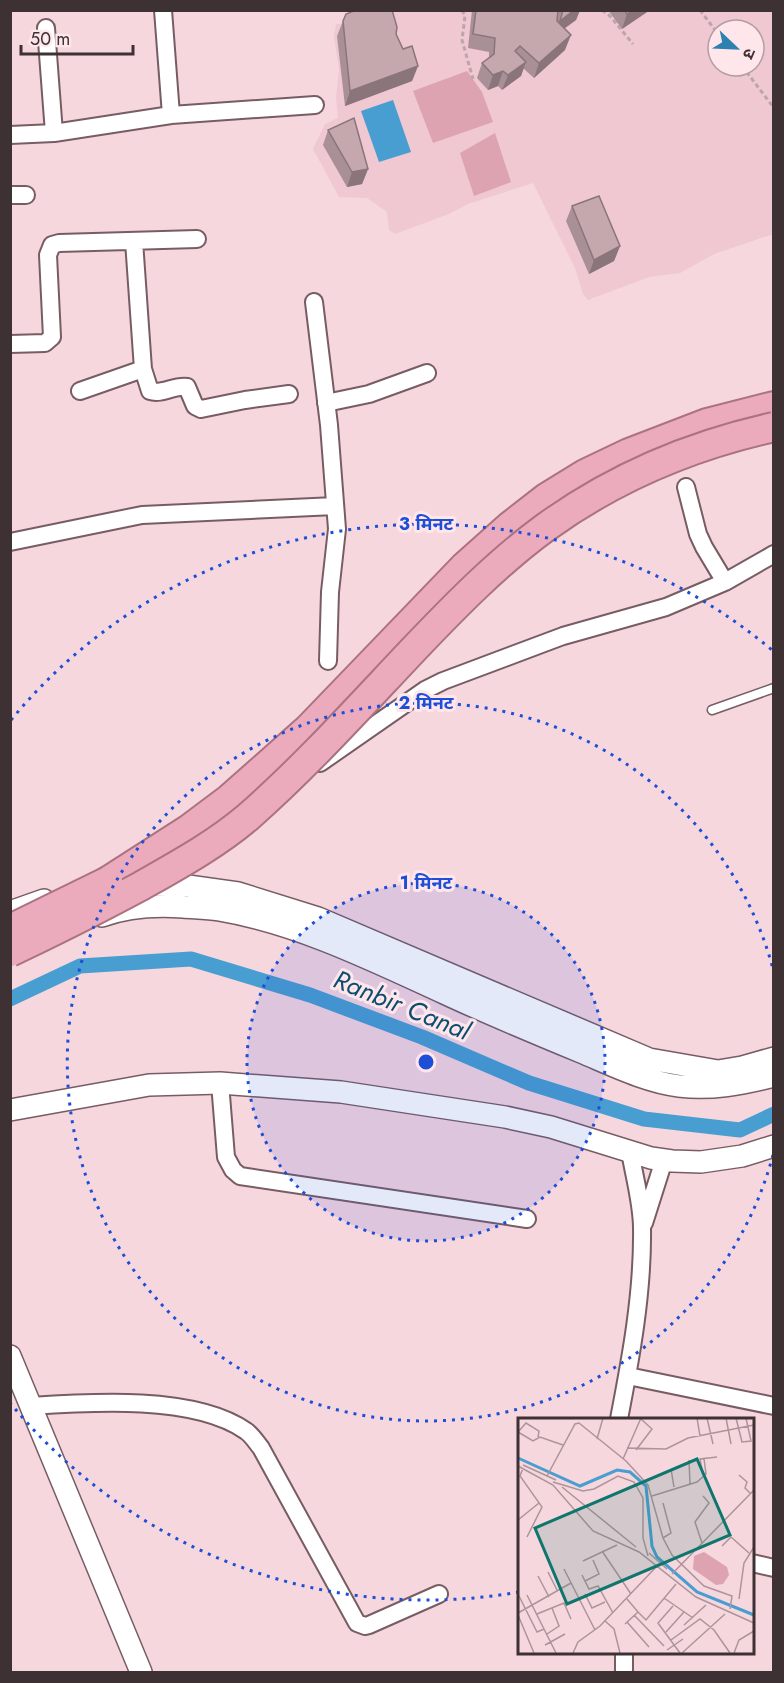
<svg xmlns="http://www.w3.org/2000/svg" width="784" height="1683" font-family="Jost,'Noto Sans Devanagari',sans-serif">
<rect width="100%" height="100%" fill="#f6d7de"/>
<!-- built -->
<path fill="#efc8d1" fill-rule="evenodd" d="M366 11H773V234L714 254 680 273 649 277 588 300 583 294 575 268 533 183 468 204 449 214 395 234 389 230 387 212 367 198 339 197 313 149 325 124 338 118 336 98 339 69 334 37 336 24 356 23ZM718 30H754V66H718Z"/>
<!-- green -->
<path fill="#dda3b1" d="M467 71 482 92 493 122 433 143 413 91Z
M495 133 511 182 474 196 460 153Z"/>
<!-- water -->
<path fill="#499ed1" d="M393 100 411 152 379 162 361 111Z"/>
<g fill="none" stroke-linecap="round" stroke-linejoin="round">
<!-- canal -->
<path stroke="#499ed1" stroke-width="15" d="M10 999 80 966 191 959 310 995 422 1037 529 1083 644 1119 740 1130 774 1114"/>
<!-- service casing -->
<g stroke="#775d63" stroke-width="11">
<path id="service" d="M712 710 774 688"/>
</g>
<!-- minor casing -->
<g stroke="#775d63" stroke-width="20">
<path id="minor" d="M163 10 171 115
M46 28 54 133
M10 135 54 133 171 115 315 105
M10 195H26
M134 241 143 369 150 391C162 395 174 385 187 387L195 406 201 409 245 400 289 394
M314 302 329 425 337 529 330 592 328 661
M10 344 45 343 52 337 48 255 52 245 59 243 197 239
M80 391 143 369
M326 403 369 394 427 373
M686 487 698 534 704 547 725 582
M10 542 142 515 335 506
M320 763 425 690 443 681 563 636 666 607 725 582 774 554
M220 1083 226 1157 233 1170 240 1176 527 1219
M644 1223 664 1160
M628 1376 774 1406
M31 1406C90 1402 195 1395 246 1431 252 1435 256 1442 261 1448L357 1623 365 1626 369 1625 439 1594
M619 1419C631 1357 643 1292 642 1228 642 1203 634 1176 630 1151
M752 1563 774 1568
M624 1672V1652"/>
</g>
<!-- tertiary casing -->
<g stroke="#775d63" stroke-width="24">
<path id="tertiary" d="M145 885 188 886 238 893 318 918 649 1059 718 1071 742 1067 774 1058
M10 912 44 900
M102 916C129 906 155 905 183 907 195 908 207 908 219 910 297 923 372 960 444 993 489 1014 535 1033 581 1052 612 1065 646 1082 679 1086 711 1090 743 1084 774 1076
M10 1110 149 1085 220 1083 341 1092 505 1117 551 1127 651 1158 672 1161 701 1162 742 1156 774 1146
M10 1356 141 1672"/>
</g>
<!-- trunk casing -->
<g stroke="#ab7381" stroke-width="32">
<path id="trunk" d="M108 881 189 829 229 799 308 729 464 567 510 526 546 498 585 474 629 453 707 423 774 406"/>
</g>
<!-- path -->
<path stroke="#bea5ab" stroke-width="3" stroke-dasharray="4.5 3" stroke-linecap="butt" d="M462 10 465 16 462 40 473 79
M602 10 610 16 633 44
M700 10 718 34
M742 66 774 108"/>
<!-- service -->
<use href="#service" stroke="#fff" stroke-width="8"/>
<!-- minor -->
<use href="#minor" stroke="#fff" stroke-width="16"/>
<!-- tertiary -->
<use href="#tertiary" stroke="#fff" stroke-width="21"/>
<!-- trunk -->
<use href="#trunk" stroke="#ebabbc" stroke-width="28"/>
<!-- trunk-bridge casing -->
<g stroke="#ab7381" stroke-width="32" stroke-linecap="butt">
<path id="trunk-bridge" d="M10 929 108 881
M10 952C55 931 98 909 141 886 178 865 215 845 248 817 307 765 360 706 414 649 455 606 498 562 546 527 614 478 692 445 774 427"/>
</g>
<!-- trunk-bridge -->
<use href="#trunk-bridge" stroke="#ebabbc" stroke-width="28"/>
</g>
<!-- wall -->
<path fill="#a99096" d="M472 10H580L576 20 564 29 565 50 534 78 523 68 521 76 502 90 498 86 488 90 477 78 482 63 489 58V52L468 48Z
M608 10H650L622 29Z
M343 21 396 34 403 49 418 66 412 81 345 106 337 36Z
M328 130 368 169 362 184 347 187 323 145Z
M572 206 620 246 614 261 589 274 566 221Z"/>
<!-- shaded-wall -->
<path fill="#8a757a" d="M574 10H580L576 20 555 35 560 21Z
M633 10H650L622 29 627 14Z
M571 35 565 50 534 78 539 63Z
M526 62 521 76 502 90 508 75Z
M418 66 412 81 345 106 350 91Z
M503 71 498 86 488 90 493 75Z
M368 169 362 184 347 187 352 172Z
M620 246 614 261 589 274 594 260Z"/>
<!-- building -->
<path fill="#c5a7ae" stroke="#8a757a" stroke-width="1.5" d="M356 10H392L397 27 396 34 403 49 412 46 418 66 350 91 343 21 346 14Z
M476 10H558L557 21 571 35 539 63 520 46 515 51 526 62 508 75 503 71 493 75 482 63 494 54 495 38 473 34Z
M563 10H574L560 21Z
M624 10H633L627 14Z
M354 118 368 169 352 172 328 130Z
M599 196 620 246 594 260 572 206Z"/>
<!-- distance rings -->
<circle cx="426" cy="1062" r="179" fill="#1d4ed8" fill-opacity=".12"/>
<g fill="none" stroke="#1d4ed8" stroke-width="3" stroke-dasharray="3 6">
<circle cx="426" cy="1062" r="179"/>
<path d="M773 1155A359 359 0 1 1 773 969"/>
<path d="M519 1592A538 538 0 0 1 11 1404M11 720A538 538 0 0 1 772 650"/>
</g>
<g text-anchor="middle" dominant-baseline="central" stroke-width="6" stroke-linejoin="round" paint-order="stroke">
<!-- water labels -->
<g font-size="26" font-style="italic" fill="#094e70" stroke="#ffe6eb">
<text transform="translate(402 1005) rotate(22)">Ranbir Canal</text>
</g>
</g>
<!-- overview -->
<g transform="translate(518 1418)">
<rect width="236" height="236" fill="#f6d7de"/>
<path d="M186 134 209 149 211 157 205 166 198 167 175 151 176 138Z" fill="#dda3b1"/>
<path fill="none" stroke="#499ed1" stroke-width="3" d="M0 40 62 68 99 52 112 54 128 68 134 128 139 139 179 174 236 197"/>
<path fill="none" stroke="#ac959a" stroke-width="1.5" d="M179 0 182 18M189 0 195 26M208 0 213 26M218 0 224 24 233 23 228 0M0 14 15 23 22 19 45 27M0 14 8 5 21 13 20 19M79 21 85 0M109 30 148 31 170 20 236 7M118 32 134 11 123 1M105 41 123 0M171 42 172 66M5 47 38 62M0 48 35 67 75 113 121 134 178 179 236 205M5 50 2 58 24 89 9 119M153 51 156 69M185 57 182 41 199 39M221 57 229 64 227 70 232 75M29 58 57 6 61 5 108 43 130 67 145 120 154 137 186 168 214 178 212 191M35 64 65 73 76 71 100 58 116 64 125 80V120L130 138M44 69 118 129M134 78 179 64 188 56 186 41M0 102 21 85M145 120 153 115 145 85M184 125 177 104 191 85 185 78M204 128 213 119 231 135M84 133 113 176M131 135 149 151M65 143 99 127M46 151 77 212M30 154 39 172M154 156 236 72M64 157 71 171 80 168 95 195M20 158 31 179M67 163 81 156 75 142M67 176 74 190 87 184M9 177 38 235M1 178 19 214 26 211M146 180 175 200M221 181 226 145 236 129M155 188 140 205 162 235M120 194 128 202 158 166M0 195 53 165M19 196 46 185 53 201M0 197 16 235M116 197 146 228M87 203 96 211 102 235M109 204 131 229M107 206 120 194 109 181M166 207 188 187M148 214 166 194M29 216 41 208 34 190M153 222 182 201 196 212 212 235M27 227 47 216M149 232 165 221M55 235 60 224 82 208 140 147M164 235 207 196M216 235 221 222 236 213"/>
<path fill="#0f766e" fill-opacity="0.15" stroke="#0f766e" stroke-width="3" d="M179 41 212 117 49 186 17 110Z"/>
<rect width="236" height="236" fill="none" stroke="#3d3134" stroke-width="3"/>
</g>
<circle cx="426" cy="1062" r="9" fill="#1d4ed8" stroke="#ffe6eb" stroke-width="3"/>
<g font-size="18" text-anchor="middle" font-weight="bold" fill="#1d4ed8" stroke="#ffe6eb" stroke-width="6" stroke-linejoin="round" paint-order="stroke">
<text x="426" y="530">3 मिनट</text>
<text x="426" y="709">2 मिनट</text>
<text x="426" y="889">1 मिनट</text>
</g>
<!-- border -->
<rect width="784" height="1683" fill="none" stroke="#3d3134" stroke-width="24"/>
<!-- north arrow -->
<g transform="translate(736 48) rotate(113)"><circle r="28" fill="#ffe6eb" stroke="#b19ea2" stroke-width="1.5"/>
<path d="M0-4.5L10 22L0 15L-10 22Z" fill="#2d81b1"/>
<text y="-9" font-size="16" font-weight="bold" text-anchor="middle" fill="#3d3134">उ</text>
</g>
<!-- scale -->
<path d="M21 45v9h112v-9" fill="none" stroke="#3d3134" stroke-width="3"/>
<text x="30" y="45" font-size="18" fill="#3d3134" stroke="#ffe6eb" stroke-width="4.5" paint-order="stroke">50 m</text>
</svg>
